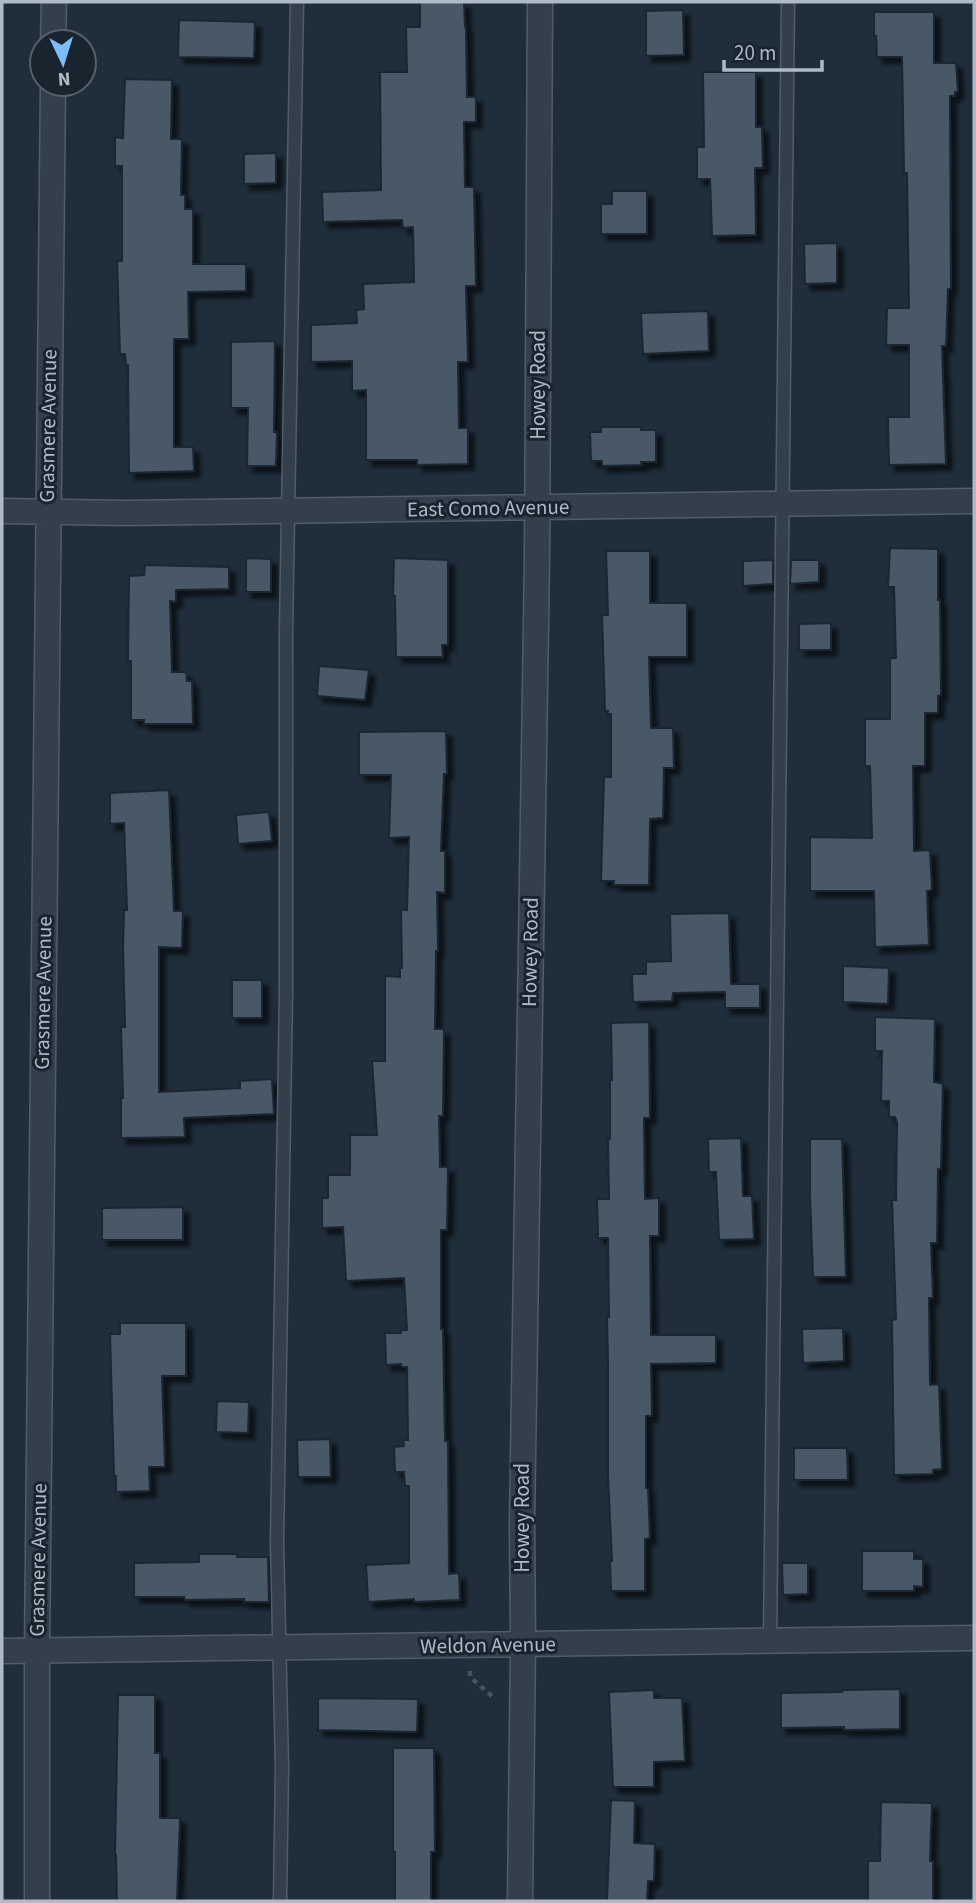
<svg xmlns="http://www.w3.org/2000/svg" width="976" height="1903" font-family="'Source Sans 3',sans-serif">
<defs>
<filter id="shadow"><feDropShadow dx="6" dy="6" stdDeviation="2" flood-color="#0009"/></filter>
</defs>
<rect width="100%" height="100%" fill="#1f2e3a"/>
<!-- building -->
<path fill="#485866" stroke="#1b2630" stroke-width="2" filter="url(#shadow)" d="M420 2H464L465 27H466L467 97H476V122H464L465 187H474L476 286H466L468 362H458L459 428H468V464L417 465V460H366V390L352 391V361L311 362V325L357 323 356 310 364 309 363 284 414 282 413 227 403 228 402 220 323 222 322 192 381 190 380 72H407L406 27H420Z
M683 10 684 55 646 56V11Z
M874 12H934V63H956L958 92H955V96H950L951 289H948L946 346H942L946 464 889 465 888 417H909V345H886L887 308H909L907 173H904L902 57H877L876 36H874Z
M179 20 255 22 254 58 178 57Z
M703 72H756V127H762L763 168H755L756 235 712 236 710 179H697V147H704Z
M125 79 172 80 171 139H182L181 195H185V209H193V264H246V291L188 292 189 339H174V447H193L194 471 129 473 128 365H126L125 354H120L117 261H122V166H115V137L123 138Z
M276 153V183L244 184V154Z
M612 191H647V234H601V204H612Z
M837 243V283L805 284 804 244Z
M708 311 709 351 643 354 641 313Z
M275 341 274 432H277L276 466H247L248 408H231V342Z
M601 427H641V430H656V462H641L642 465 602 466V461H591L590 432H601Z
M890 548 938 549V600H940L941 695 938 696V713H925V766H913L914 851 930 850 932 890 927 891 929 945 875 947 874 891H810V837L872 838 870 766H865V719H890V658H896L894 587H888Z
M606 551H650V603H687V657H649L651 728H673L674 768H664L663 818 650 819 649 885H613L614 881H601L604 777H611V714H607L608 711H605L602 615H608Z
M246 558 271 559V592H246Z
M394 558 448 560V645H442L443 657H396L395 596H393Z
M773 560V584L743 586V561Z
M791 560H819V582L790 584Z
M145 565 229 567V589L176 590V602L170 601 172 672H186L187 681H192L193 724H144V720H131V661H128L129 576 144 575Z
M831 623V650H799V624Z
M319 666 369 670 365 700 317 696Z
M446 731 447 774H444L441 851H445V893L437 892 438 951H436L435 1029H444L443 1116H439L440 1167H448L447 1230H441V1329H443L445 1441H448L449 1574 459 1573 460 1600 414 1602V1599L368 1602 366 1565 409 1563V1486H405L404 1472H395L394 1447 404 1446 403 1440H408L407 1367H402L401 1364 386 1365 385 1333H401V1330H407L404 1278 346 1281 343 1227 322 1228V1198H328V1175H350V1135H377L372 1061H385V976L400 977V968H402L401 910H407L409 837 389 838 391 775H359V732Z
M169 790 174 911H183L182 948 159 947V1092L240 1088V1081L272 1079 274 1114 184 1118 185 1137 121 1138V1098H123L121 1027H125L123 947 124 910H127L124 823 110 824V793Z
M269 812 272 841 238 844 236 815Z
M729 913 731 984H760V1008H725V992L673 993 672 1001 633 1002 632 974H646V962L671 961 670 914Z
M843 966 889 968 888 1004 843 1002Z
M232 980H262V1018H232Z
M875 1017 935 1019 934 1082 943 1084 941 1169H938L937 1243H931L933 1298H929L930 1385 939 1384 942 1469 933 1470V1474L894 1475 892 1320 896 1319 892 1200H896L897 1123 895 1117H889V1101H881L882 1051H875Z
M649 1022 650 1118H644L645 1199 659 1198V1236H650L651 1335H716V1363L651 1364 652 1416H646V1488H648L650 1538 645 1539V1591H611L610 1561H612L608 1476V1362L607 1317H609L608 1238H598L597 1199H609L608 1140 610 1139V1080H612L611 1023Z
M741 1138 743 1196H752L754 1239 719 1240 716 1172H709L708 1139Z
M810 1139H842L846 1277H813L810 1195Z
M183 1207V1240H102V1208Z
M120 1323H186V1376H162L165 1467H149L150 1491 116 1492V1476H114L110 1334H120Z
M843 1328 844 1361 803 1363 802 1329Z
M217 1401 249 1402 248 1433 216 1432Z
M330 1439 331 1477H298L297 1440Z
M794 1448H847L848 1480H794Z
M862 1551H914V1559H923V1587L914 1586V1591H862Z
M199 1554H237V1557H268L269 1602H244V1599L185 1600 184 1597H134V1563L199 1562Z
M782 1563H808V1594L783 1595Z
M900 1689V1729L844 1730V1727L781 1728V1693L842 1692 843 1690Z
M654 1690V1698H682L685 1761 654 1762V1787H613L609 1692Z
M118 1695H155V1753H160V1818H180L177 1901H117L116 1855H115Z
M318 1698 418 1699 417 1732 318 1730Z
M393 1748H434L435 1852H431V1901H395V1852H393Z
M611 1800 635 1801 634 1843 655 1844 654 1881H648L647 1901H607Z
M881 1802 932 1803 930 1861H933V1901H868V1861H880Z"/>
<g fill="none" stroke-linecap="round" stroke-linejoin="round">
<!-- lane casing -->
<g stroke="#515d68" stroke-width="15">
<path id="lane" d="M770 1641 788 2
M280 1901 282 1767 277 1542 286 994V630L297 2"/>
</g>
<!-- street casing -->
<g stroke="#515d68" stroke-width="27">
<path id="street" d="M53 42 54 2
M2 511 124 513 974 501
M2 1651 974 1638
M37 1901V1651L53 84
M520 1901 523 1645 522 1523 537 559 540 2"/>
</g>
<!-- path -->
<path stroke="#3f5757" stroke-width="4.5" stroke-dasharray="5 5" stroke-linecap="butt" d="M470 1671V1677L492 1696H496"/>
<!-- lane -->
<use href="#lane" stroke="#333f4a" stroke-width="12"/>
<!-- street -->
<use href="#street" stroke="#333f4a" stroke-width="24"/>
</g>
<g text-anchor="middle" dominant-baseline="central" stroke-width="6" stroke-linejoin="round" paint-order="stroke">
<!-- street labels -->
<g font-size="21" fill="#aebac7" stroke="#19242e">
<text transform="translate(538 385) rotate(-90)">Howey Road</text>
<text transform="translate(48 426) rotate(-89)">Grasmere Avenue</text>
<text transform="translate(488 508) rotate(-1)">East Como Avenue</text>
<text transform="translate(530 952) rotate(-89)">Howey Road</text>
<text transform="translate(43 993) rotate(-89)">Grasmere Avenue</text>
<text transform="translate(522 1518) rotate(-90)">Howey Road</text>
<text transform="translate(38 1560) rotate(-89)">Grasmere Avenue</text>
<text transform="translate(488 1645) rotate(-1)">Weldon Avenue</text>
</g>
</g>
<!-- border -->
<rect width="976" height="1903" fill="none" stroke="#aebac7" stroke-width="7"/>
<!-- north arrow -->
<g transform="translate(63 63) rotate(176)"><circle r="33" fill="#19242e" stroke="#55606b" stroke-width="2"/>
<path d="M0-5L12 26L0 18L-12 26Z" fill="#7bbdfe"/>
<text y="-10" font-size="19" font-weight="bold" text-anchor="middle" fill="#aebac7">N</text>
</g>
<!-- scale -->
<path d="M724 60v10h98v-10" fill="none" stroke="#aebac7" stroke-width="3.5"/>
<text x="734" y="60" font-size="21" fill="#aebac7" stroke="#19242e" stroke-width="5" paint-order="stroke">20 m</text>
</svg>
